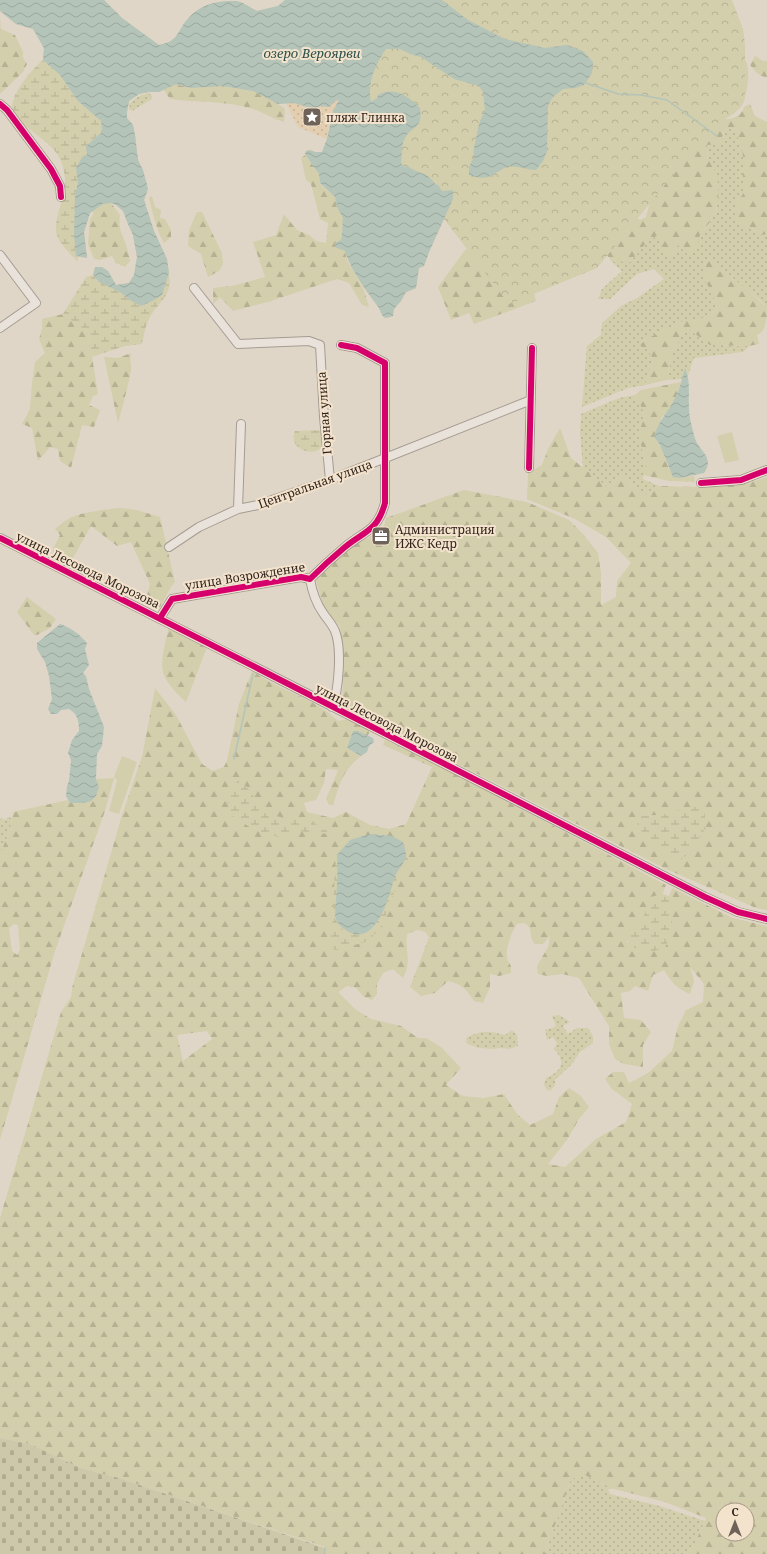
<svg xmlns="http://www.w3.org/2000/svg" width="767" height="1554" font-family="'Noto Serif',serif">
<defs>
<pattern id="grass-dots" width="8" height="8" patternUnits="userSpaceOnUse"><rect width="8" height="8" fill="#d3ceab"/><path d="M2 2h.1M6 6h.1" fill="none" stroke="#b6b193" stroke-width="1.8" stroke-linecap="round"/></pattern>
<pattern id="forest-firs" width="22" height="20" patternUnits="userSpaceOnUse"><rect width="22" height="20" fill="#d3ceab"/><path d="M5 1l3.5 6h-7zM16 11l3.5 6h-7z" fill="#b6b193"/></pattern>
<pattern id="wetland-marsh" width="20" height="14" patternUnits="userSpaceOnUse"><rect width="20" height="14" fill="#d3ceab"/><path d="M1 5h8M5 5V1M11 12h8M15 12V8" fill="none" stroke="#b6b193"/></pattern>
<pattern id="sand-dots" width="8" height="8" patternUnits="userSpaceOnUse"><rect width="8" height="8" fill="#e3ceb0"/><path d="M2 2h.1M6 6h.1" fill="none" stroke="#c3b197" stroke-width="1.8" stroke-linecap="round"/></pattern>
<pattern id="cemetery-stones" width="16" height="16" patternUnits="userSpaceOnUse"><rect width="16" height="16" fill="#cdc8aa"/><path d="M2 7V4a2 2 0 0 1 4 0v3zM10 15v-3a2 2 0 0 1 4 0v3z" fill="#b0ac92"/></pattern>
<pattern id="park-crowns" width="20" height="18" patternUnits="userSpaceOnUse"><rect width="20" height="18" fill="#d3ceab"/><path d="M2 6a3 3 0 1 1 6 0M12 15a3 3 0 1 1 6 0" fill="none" stroke="#b6b193"/></pattern>
<pattern id="water-waves" width="16" height="10" patternUnits="userSpaceOnUse"><rect width="16" height="10" fill="#b4c4b8"/><path d="M0 5q4-4 8 0t8 0" fill="none" stroke="#9ba89e"/></pattern>
</defs>
<rect width="100%" height="100%" fill="#e0d6c8"/>
<!-- grass -->
<path fill="url(#grass-dots)" d="M149 93 152 96V99L132 111 129 109 130 103 139 96Z
M730 128 736 129 743 155V194L736 203 746 227 764 235 767 233V308L760 300 739 284 732 277 723 271 716 264 703 276 716 302 717 311 709 316 694 321H684L648 338V350L653 359 645 385 628 388 582 407 587 346 601 335 602 323 621 306 637 298 664 279 654 269 637 274 610 299H598L602 289 622 271 612 262H630L647 242 658 234 671 256 678 245 700 233 708 226 717 208V176L708 158 706 145 723 138 724 132Z
M690 330C711 347 724 346 749 346L743 352 694 358 688 375 685 369 682 379 667 380 673 351 678 343 681 334Z
M635 395C645 412 647 415 638 432L646 465 643 479 659 486 645 494 635 487 624 474 606 486 583 468 580 433 581 414 619 398Z
M7 817 12 818 10 830 0 854V818L6 820Z
M559 1015 570 1022 563 1026 568 1034 577 1028H588L593 1036V1043L580 1052 572 1064 555 1080V1085L550 1091 546 1089 544 1084 546 1078C561 1071 567 1063 554 1049L557 1043 553 1037 547 1040 545 1029H550L556 1026 552 1016Z
M512 1030 517 1035 518 1046 509 1049 500 1048 493 1049 479 1048 467 1044 466 1038C480 1030 490 1031 505 1035Z
M585 1475 614 1489H608L610 1494 659 1506 705 1521 692 1550 684 1554H545L571 1479Z"/>
<!-- forest -->
<path fill="url(#forest-firs)" fill-rule="evenodd" d="M0 18 1 29 15 35 23 52V58L27 64 23 72 0 94Z
M755 56 763 61H767V77C759 77 754 70 750 65Z
M744 58C751 65 748 90 744 99 740 106 729 114 723 119 731 120 742 116 744 107L750 104 755 116 767 122V233L764 235 746 227 738 221 734 212 736 203 743 194V155L736 129 730 128 724 132 720 144 706 145C707 150 707 155 709 160 712 166 716 171 717 177 721 199 717 219 700 233L698 247 688 255 678 245 671 256 660 248 658 235 647 242 630 262H612L604 251 629 214 640 220 646 217 651 198Z
M176 84 191 88 222 86 253 91 278 104 285 109 284 122C273 119 263 112 253 109 226 100 197 103 170 99L163 89Z
M305 155 319 173 320 184 335 197 337 207 343 218 342 226 345 251 347 260 364 290 369 307 362 305 349 283 337 279 271 301 233 311 220 297 213 304V288L232 286 265 277 253 242 276 235 284 214 297 230 309 235 316 241 326 243 328 223 320 219 311 184 306 180 301 158Z
M152 196 155 207 161 210 160 218 165 219 171 230V237L164 243C156 229 153 214 149 198Z
M111 203 120 215C118 231 123 234 127 248 128 252 129 256 130 261L125 267 116 263 112 256 100 260 94 259 88 244 90 219 93 215V211L103 204Z
M197 212H202L222 253 223 264 219 271 208 277 201 254 188 246 189 230Z
M516 218 536 301 474 324 469 313 451 320 438 287 465 250 500 232Z
M708 258C715 263 766 304 767 309 767 319 766 331 757 335L759 344 749 346 710 345 690 330 681 334 678 343 673 351 667 380 645 385 653 359 648 350 640 345 648 338 684 321H694L709 316 717 311 716 302 703 276V267Z
M63 314 88 332 98 394 93 396 89 405 100 410 94 427 82 425 71 468 60 461 58 449 50 447 38 461 32 428 22 424 30 409 32 383 35 362 45 353 39 339 42 329V319Z
M131 353C129 360 132 365 131 371 127 389 123 406 118 423L104 357 118 358Z
M681 382 676 397 668 411 662 417 654 437 662 449 669 469 680 478 694 476 695 482 669 481 643 475 646 465 638 432C648 414 644 412 635 395L641 390Z
M560 428 571 458 606 486 624 474 635 487 645 494 659 486 698 487 745 484 767 477V910L756 908 666 869 353 711 342 701 344 660 340 627 323 606 316 579 347 549 383 530 386 518 464 490 527 502 569 520 583 534 598 553 601 573V605L616 597 617 581 631 563 606 537 575 519 527 499 528 473 542 465 548 449ZM662 815 637 827 640 816Z
M121 508 137 510 160 517 175 582 171 587 159 609 145 603 150 584 131 542 117 546 91 526 70 563 53 554V549L60 535 55 529C60 525 64 521 70 518 81 512 108 509 121 508Z
M27 597 56 619 50 628 37 635H34L17 612Z
M169 627 207 647 186 702C178 695 168 685 164 675 159 663 166 639 169 627Z
M252 671C257 673 260 677 265 679 289 693 318 701 338 721L349 719 369 730V734L366 736 358 731H353L347 748 361 756C343 770 340 783 333 805H329L326 799 338 770 326 769 324 783 316 800 304 803 307 812 333 818 346 812 370 825 389 829 406 824 432 767 383 745 385 740 434 763 666 885 650 924 626 942 650 947 672 888 733 918 767 926V1554H684L692 1550 706 1518 665 1502 614 1489 585 1475 571 1479 545 1554H324L325 1547 119 1478 80 1468 30 1444 0 1438V1218L61 1012 71 997 72 988 122 815 142 757 155 688 176 715 202 764 213 771 224 767 227 760 239 704ZM525 923 530 928 531 938 535 944H543L550 936 548 947 537 966 538 974 547 976 562 974 579 978 609 1026V1044L615 1059 624 1064 643 1067V1045L651 1032 641 1020 624 1018 621 993 630 991 635 986 648 991 653 975 664 970C671 982 677 989 690 994L694 981 690 967 704 984 703 1002 686 1010 678 1026 672 1051 648 1073 629 1083 624 1072H613L605 1079 612 1089 632 1104 626 1122 596 1139 565 1167 548 1164 567 1140 579 1119 589 1107 581 1096 569 1088 559 1097 553 1114 530 1125 517 1114 504 1094 484 1098 463 1096 446 1085 461 1068 441 1047 426 1038H418L401 1026 371 1019 355 1009 338 992 347 986 356 988 364 997 372 1000 377 994V984L383 973 393 969 403 978C412 962 405 952 407 934L418 930 425 932 429 937 410 987 421 996 435 993 448 981C462 984 466 989 474 1001L483 1003 490 987V974L499 976 511 973C512 963 509 965 507 958 505 949 512 931 517 924ZM207 1031 212 1039 183 1061 177 1035ZM723 1510H747V1534H723Z
M114 778 105 811 55 951 0 1140V854L10 830 13 812 68 800 70 803C88 804 103 800 96 779ZM14 924 18 925 20 949 17 955 12 951 9 928Z"/>
<!-- wetland -->
<path fill="url(#wetland-marsh)" d="M43 60 60 75 78 101 101 121 102 132 86 146 88 155 76 168 78 182 75 196 74 235 78 262C71 255 63 247 58 238 51 223 63 204 65 188 66 180 64 169 61 161 53 140 17 126 13 111 8 96 33 68 43 60Z
M169 274C173 297 158 301 149 319 145 327 144 335 142 344L125 346 92 357 88 332 63 314 86 277 93 275 99 282 120 292 130 300 141 306 162 295Z
M322 430C322 434 324 439 323 443 321 459 286 452 295 431Z
M240 778 258 802 275 816 314 823 330 833 320 834 298 831 283 838 254 830 233 816 225 795Z
M689 807H704L706 827 693 850 677 863 637 827 639 816 662 815Z
M403 842 408 852V862L400 871 395 884V890L383 924 369 941 337 950 331 949 329 935 333 920 335 862 337 855 338 874 335 919 342 929 351 933 388 898 392 889 394 878 403 863 406 855Z
M663 894 669 896 673 929 665 948 651 952 630 947 626 933 643 919 650 897Z"/>
<!-- sand -->
<path fill="url(#sand-dots)" d="M340 100 329 123 327 139 298 127 286 103H294L314 109 320 106 329 107 335 101Z"/>
<!-- cemetery -->
<path fill="url(#cemetery-stones)" d="M0 1438 30 1444 80 1468 119 1478 325 1548 324 1554H0Z"/>
<!-- park -->
<path fill="url(#park-crowns)" d="M0 0H104L122 18 159 45C178 41 176 35 186 21 198 5 216 0 237 1 244 3 251 8 257 11L278 6 285 0H732L743 29 745 44V97C743 112 726 118 714 125L597 268 509 304 444 219 429 252 424 266 419 268 416 288 409 291 406 292 401 301 394 309 393 316 386 318C381 316 381 312 379 308 366 290 352 273 345 251L335 247V243L341 240C343 232 342 226 343 218L337 207 335 197 320 183 319 174 305 154 306 151 310 150 315 152H322L327 139 333 111 339 100 335 101 329 107 320 106 314 109 294 103 278 104 253 91 222 86 191 88 176 84 159 92H149L139 94 129 101 127 112V118L133 125 135 135 138 160 143 170 148 189 144 200 154 231 167 259 169 273 162 295 152 301 141 306 130 300 120 292 99 282 93 275 95 267H102L108 271 116 285 129 283 134 275 137 257 133 235 128 224 123 211 116 205 111 203 103 204 90 213 84 232 87 258 76 256 74 235 75 196 78 182 76 168 83 156 87 155 86 146 102 132 101 121 78 101 60 75 43 60 44 48 33 29 16 24 0 11Z"/>
<!-- garden -->
<path fill="#d3ceab" d="M732 432 739 460 725 463 717 436Z
M122 756 137 762 119 814 109 811 117 780 114 777Z"/>
<!-- water -->
<path fill="url(#water-waves)" d="M0 0H104L122 18 159 45C178 41 176 34 186 21 198 5 216 0 237 1 244 3 251 8 257 11L278 6 285 0H442L468 20 505 39 545 48 567 45 583 51 593 62 592 73 584 85 576 88 563 89 552 98 548 106 547 151 543 161 536 170C526 170 517 165 507 167 503 168 500 171 496 173 486 180 479 178 469 175V167L473 159 474 148 479 124 485 109 483 92 479 86 454 79 421 57 410 54 400 49H386C375 65 367 83 371 102L377 98 378 95C393 86 409 96 420 108 423 130 413 124 405 138 401 145 402 155 401 163L404 167 408 166C418 175 426 170 435 184L438 185 442 191 453 190V199L429 252 424 266 419 268 416 288 409 291 406 292 401 301 394 309 393 316 386 318C381 316 381 312 379 308 366 290 352 273 345 251L335 247V243L341 240C343 232 342 226 343 218L337 207 335 197 320 183 319 174 305 154 306 151 310 150 315 152H322L327 139 333 111 339 100 335 101 329 107 320 106 314 109 294 103 278 104 253 91 222 86 191 88 176 84 159 92H149L139 94 129 101 127 112V118L133 125 135 135 138 160 143 170 148 189 144 200 154 231 167 259 169 273 162 295 152 301 141 306 130 300 120 292 99 282 93 275 95 267H102L108 271 116 285 129 283 134 275 137 257 133 235 128 224 123 211 116 205 111 203 103 204 90 213 84 232 87 258 76 256 74 235 75 196 78 182 76 168 83 156 87 155 86 146 102 132 101 121 78 101 60 75 43 60 44 48 33 29 16 24 0 11Z
M685 368C691 381 688 394 689 408 689 417 692 427 694 435 697 451 716 456 704 473L680 478 673 477 660 445 654 437C659 419 668 413 675 398 680 389 682 378 685 368Z
M60 624C72 628 79 634 87 643L85 649 89 665 83 673 86 676 89 689 104 727 102 746 97 754 96 779 99 787 96 796 91 801 84 803H70L66 796 67 786 69 781 71 760 68 753 72 740 79 731C79 722 78 714 69 709L61 710 57 714H51L48 709 52 699 49 676 45 662 37 649V643Z
M353 731H358L373 738 374 742 369 746 367 752 361 756 347 748Z
M370 834 392 836 403 842C404 846 406 851 406 855 405 864 396 871 394 879 389 897 376 946 349 932 344 929 338 925 336 919 334 915 336 906 336 901 337 886 338 871 337 855L350 840Z"/>
<g fill="none" stroke-linecap="round" stroke-linejoin="round">
<!-- stream -->
<path stroke="#b4c4b8" stroke-width="1.5" d="M586 83 618 94 641 95 667 100 717 136
M234 759 253 674
M324 1554 325 1548"/>
<!-- minor casing -->
<g stroke="#a59c92" stroke-width="10">
<path id="minor" d="M0 104 7 110 51 169 60 186 61 197
M0 255 36 303 0 328
M194 288 238 344 309 341 320 345 324 417 330 480
M529 468 532 348
M701 483 741 480 767 470
M238 509 241 424
M0 538 259 669 705 897 738 912 767 919
M169 547 199 527 238 509 258 505 330 480 531 400
M310 579C312 591 316 603 323 613 327 619 332 624 335 631 342 648 339 690 332 707
M160 618 172 599 301 577 310 579C321 568 333 557 345 547 364 531 377 532 385 503V363L357 348 341 345"/>
</g>
<!-- minor -->
<use href="#minor" stroke="#e8e2da" stroke-width="8"/>
<!-- cycleway casing -->
<g stroke="#f3e3cd" stroke-width="8">
<path id="cycleway" d="M0 104 7 110 51 169 60 186 61 197
M529 468 532 348
M701 483 741 480 767 470
M0 538 259 669 705 897 738 912 767 919
M160 618 172 599 301 577 310 579C321 568 333 557 345 547 364 531 377 532 385 503V363L357 348 341 345"/>
</g>
<!-- cycleway -->
<use href="#cycleway" stroke="#d6006c" stroke-width="6"/>
</g>
<!-- icons -->
<defs>
<g id="sight-square" transform="scale(1)"><rect x="-9" y="-9" width="18" height="18" rx="4" fill="#6f6258" stroke="#f3e3cd"/><path d="M0-6L1.8-2.2L6-1.7L2.9 1.2L3.7 5.4L0 3.3L-3.7 5.4L-2.9 1.2L-6-1.7L-1.8-2.2Z" fill="#fff"/></g>
<g id="office-square" transform="scale(1)"><rect x="-9" y="-9" width="18" height="18" rx="4" fill="#6f6258" stroke="#f3e3cd"/><path d="M-6-3h4V-5.5h4V-3h4V5H-6ZM-1-4.5V-3h2v-1.5ZM-6 0V1H6V0Z" fill="#fff"/></g>
</defs>
<g fill-rule="evenodd">
<use href="#sight-square" x="312" y="117"/>
<use href="#office-square" x="381" y="536"/>
</g>
<g text-anchor="middle" dominant-baseline="central" stroke-width="4" stroke-linejoin="round" paint-order="stroke">
<!-- poi labels -->
<g font-size="12" fill="#32241c" stroke="#f3e3cd" text-anchor="start">
<text x="326" y="117">пляж Глинка</text>
<text x="395" y="529">Администрация<tspan x="395" dy="14">ИЖС Кедр</tspan></text>
</g>
<!-- street labels -->
<g font-size="12" fill="#32241c" stroke="#f3e3cd">
<text transform="translate(324 413) rotate(-94)">Горная улица</text>
<text transform="translate(315 484) rotate(-20)">Центральная улица</text>
<text transform="translate(88 570) rotate(26)">улица Лесовода Морозова</text>
<text transform="translate(245 576) rotate(-9)">улица Возрождение</text>
<text transform="translate(387 723) rotate(27)">улица Лесовода Морозова</text>
</g>
<!-- water labels -->
<g font-size="13" font-style="italic" fill="#2c514a" stroke="#f3e3cd">
<text x="312" y="53">озеро Вероярви</text>
</g>
</g>
<!-- north arrow -->
<g transform="translate(735 1522)"><circle r="19" fill="#f3e3cd" stroke="#a69786"/>
<path d="M0-3L7 15L0 10L-7 15Z" fill="#6f6258"/>
<text y="-6" font-size="11" font-weight="bold" text-anchor="middle" fill="#32241c">С</text>
</g>
</svg>
